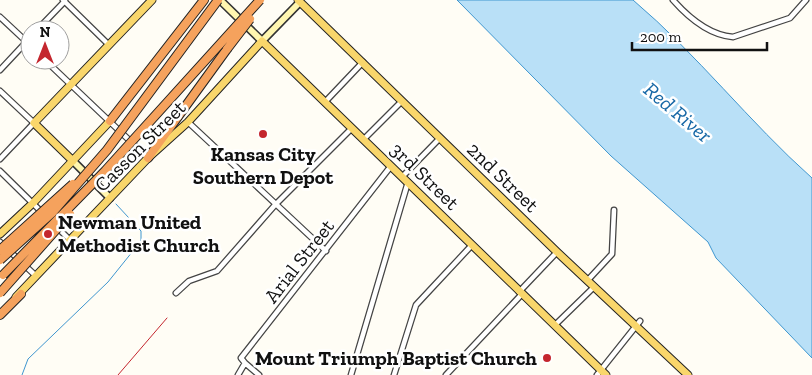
<svg xmlns="http://www.w3.org/2000/svg" width="812" height="375" font-family="'Zilla Slab',serif">
<rect width="100%" height="100%" fill="#fffdf5"/>
<!-- water -->
<path fill="#b9e0f7" stroke="#3f96cf" d="M457 0H633C698 55 749 122 812 178V358L716 258 708 242 611 156Z"/>
<g fill="none" stroke-linecap="round" stroke-linejoin="round">
<!-- stream -->
<path stroke="#3f96cf" stroke-width="1" d="M22 375 28 359 108 282 141 241V231L116 204"/>
<!-- minor casing -->
<g stroke="#444" stroke-width="7">
<path id="minor" d="M63 0 109 45
M673 0C688 17 709 35 733 37L790 18 806 0
M0 17 30 45
M37 30 65 1
M45 60 148 158
M0 70 30 38
M0 91 34 123 0 159
M325 102 363 62
M188 122 326 251
M364 139 402 101
M0 171 70 240
M402 177 439 139
M0 242 36 276
M587 281 612 254 614 210
M519 292 557 252
M176 293 189 281 217 271 275 205 352 128
M555 325 594 287
M245 363 259 375
M238 375 245 363 241 358 391 166
M351 375 408 182
M394 375 416 305 472 245
M446 375 522 294
M597 375 640 321"/>
</g>
<!-- secondary casing -->
<g stroke="#333" stroke-width="9">
<path id="secondary" d="M220 0 262 41 300 2
M73 161 110 198"/>
</g>
<!-- primary casing -->
<g stroke="#222" stroke-width="9">
<path id="primary" d="M298 0 557 252 688 375
M73 161 34 123 152 0
M0 234 33 203 110 121
M16 297 148 158 188 122 262 41 606 375"/>
</g>
<!-- motorway casing -->
<g stroke="#222" stroke-width="10">
<path id="motorway" d="M110 121 204 0
M148 158 227 49
M0 315 21 294"/>
</g>
<!-- minor -->
<use href="#minor" stroke="#fff" stroke-width="4.5"/>
<!-- secondary -->
<use href="#secondary" stroke="#fff6b0" stroke-width="6"/>
<!-- primary -->
<use href="#primary" stroke="#f9d66b" stroke-width="7"/>
<!-- motorway -->
<use href="#motorway" stroke="#f5a25d" stroke-width="8"/>
<!-- rail -->
<path stroke="#c4262e" stroke-width="1" d="M118 375 167 318"/>
<!-- motorway-bridge casing -->
<g stroke="#222" stroke-width="10" stroke-linecap="butt">
<path id="motorway-bridge" d="M227 49 250 19
M0 250 73 184
M0 260 52 213 107 150 218 0
M3 275 105 171 260 0
M0 293 70 214"/>
</g>
<!-- motorway-bridge -->
<use href="#motorway-bridge" stroke="#f5a25d" stroke-width="8"/>
</g>
<!-- markers -->
<g fill="#c4262e" stroke="#fff" stroke-width="2">
<circle cx="263" cy="134" r="5"/>
<circle cx="48" cy="234" r="5"/>
<circle cx="547" cy="358" r="5"/>
</g>
<g text-anchor="middle" dominant-baseline="central" stroke-width="5" stroke-linejoin="round" paint-order="stroke">
<!-- street labels -->
<g font-size="20" fill="#111" stroke="#fff">
<text transform="translate(140 146) rotate(-45)">Casson Street</text>
<text transform="translate(425 176) rotate(44)">3rd Street</text>
<text transform="translate(503 177) rotate(44)">2nd Street</text>
<text transform="translate(299 261) rotate(-52)">Arial Street</text>
</g>
<!-- poi labels -->
<g font-size="20" font-weight="bold" fill="#111" stroke="#fff">
<text x="263" y="154">Kansas City<tspan x="263" dy="23">Southern Depot</tspan></text>
<text x="58" y="222" text-anchor="start">Newman United<tspan x="58" dy="23">Methodist Church</tspan></text>
<text x="537" y="358" text-anchor="end">Mount Triumph Baptist Church</text>
</g>
<!-- water labels -->
<g font-size="21" font-style="italic" fill="#1768a6" stroke="#fff">
<text transform="translate(678 112) rotate(40)">Red River</text>
</g>
</g>
<!-- north arrow -->
<g transform="translate(45 45)"><circle r="24" fill="#ffffff" stroke="#a0a0a0"/>
<path d="M0-4L9 19L0 12L-9 19Z" fill="#c4262e"/>
<text y="-8" font-size="14" font-weight="bold" text-anchor="middle" fill="#111111">N</text>
</g>
<!-- scale -->
<path d="M632 42v8h135v-8" fill="none" stroke="#111111" stroke-width="2.5"/>
<text x="640" y="42" font-size="15" fill="#111111" stroke="#ffffff" stroke-width="4" paint-order="stroke">200 m</text>
</svg>
